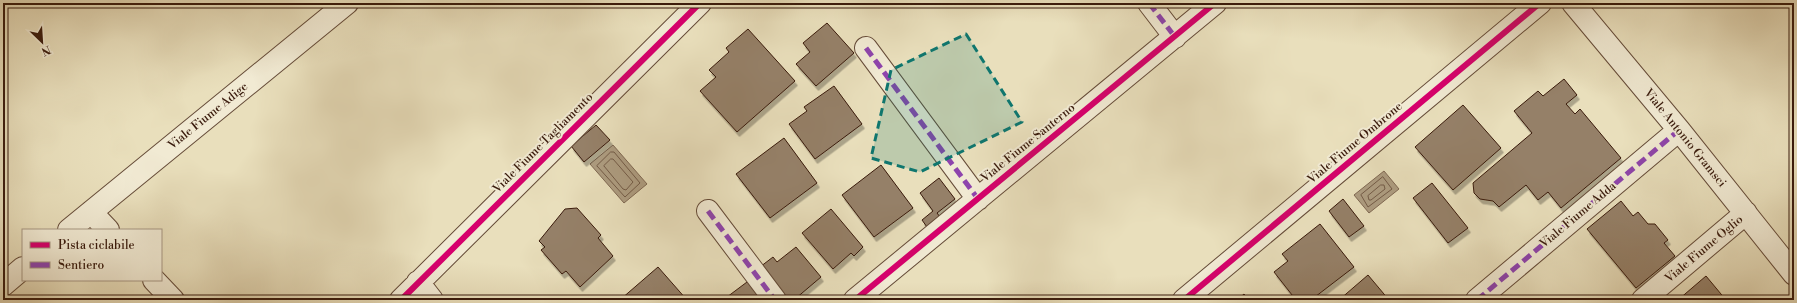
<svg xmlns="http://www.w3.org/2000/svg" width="1797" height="303" font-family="'Libre Bodoni',serif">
<defs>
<filter id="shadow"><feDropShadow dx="2.5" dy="4.5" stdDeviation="0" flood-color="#0004"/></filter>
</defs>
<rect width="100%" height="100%" fill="#e9dfbc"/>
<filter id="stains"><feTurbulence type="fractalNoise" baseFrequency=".005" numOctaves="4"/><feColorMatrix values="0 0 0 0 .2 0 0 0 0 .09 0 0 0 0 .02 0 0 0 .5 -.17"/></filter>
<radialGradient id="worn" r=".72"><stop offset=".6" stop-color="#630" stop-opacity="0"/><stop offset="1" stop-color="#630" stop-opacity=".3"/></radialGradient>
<!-- water -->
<path fill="#ad9c80" stroke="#7f6852" d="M613 145 647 184 624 203 590 164Z
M1384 171 1399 189 1369 213 1354 195Z"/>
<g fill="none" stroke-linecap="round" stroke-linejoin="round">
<!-- shore -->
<path stroke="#735b46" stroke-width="1" d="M611 152H614L640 183 625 197 597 166Z
M611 159H613L633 182 626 190 623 189 604 166Z
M1383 177 1392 189 1368 207 1361 195Z
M1381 185H1384L1385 189 1371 200H1369L1368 196Z"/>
</g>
<!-- building -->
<path fill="#958068" stroke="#391a0c" filter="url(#shadow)" d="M827 23 854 53 816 86 796 64 810 52 803 43Z
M748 29 795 81 737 132 700 91 716 77 709 70 729 52 726 48Z
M1564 79 1577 95 1566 104 1575 114 1580 109 1621 158 1561 208 1548 192 1538 200 1526 185 1499 207 1493 201 1480 199 1474 193 1473 183 1532 133 1514 111 1538 91 1543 96Z
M834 86 862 124 815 159 789 124 807 111 804 107Z
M1463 105 1501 148 1453 190 1415 147Z
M596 125 610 140 584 162 571 146Z
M784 138 817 183 770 218 736 174Z
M881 165 913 208 874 237 842 195Z
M939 178 955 199 937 213 940 217 927 227 922 220 933 211 920 193Z
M1432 183 1468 228 1448 243 1413 198Z
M1343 199 1364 226 1349 237 1329 211Z
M1621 201 1633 216 1638 212 1648 224H1655L1668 240 1664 243 1675 256 1636 288 1587 229Z
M577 208 601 235 598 238 613 256 580 287 566 271 562 274 541 250 545 247 539 241 565 209Z
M831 209 863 247 854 256 851 253 833 269 802 233Z
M1320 224 1354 267 1311 300H1296L1274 272 1288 261 1282 254Z
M796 247 821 277 795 299 785 297 760 267 773 257 777 262Z
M658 267 687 300H622L621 299Z
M1368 275 1389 300H1339Z
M1706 276 1726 300H1678Z
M751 279 766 300H723Z
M1244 294 1249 300H1237Z"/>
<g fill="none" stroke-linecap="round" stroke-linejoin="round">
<!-- minor casing -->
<g stroke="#654b38" stroke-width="24">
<path id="minor" d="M1149 3 1175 37
M1573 3 1679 130 1794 274
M866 48 978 199
M708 211 775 300
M91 212 108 230
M69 230 347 3
M154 280 173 300
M418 282 432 300
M3 285 23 268
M401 300 700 3
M855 300 1215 3
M1184 300 1540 3
M1477 300 1679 130
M1643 300 1746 213"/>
</g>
<!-- minor -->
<use href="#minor" stroke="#f1ead3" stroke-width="22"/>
<!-- quiet -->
<path stroke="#8e44ad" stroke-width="5" stroke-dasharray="10 5" stroke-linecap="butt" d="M1149 3 1175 37
M866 48 978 199
M708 211 775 300
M1477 300 1679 130"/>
<!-- cycleway casing -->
<g stroke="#f1ead3" stroke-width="8">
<path id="cycleway" d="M401 300 700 3
M855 300 1215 3
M1184 300 1540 3"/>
</g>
<!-- cycleway -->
<use href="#cycleway" stroke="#d6006c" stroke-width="6"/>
</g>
<!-- marked area -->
<path fill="#0f766e" fill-opacity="0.2" stroke="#0f766e" stroke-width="3" stroke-dasharray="8 5" stroke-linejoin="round" d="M966 34 1022 122 920 172 871 158 891 70Z"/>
<g text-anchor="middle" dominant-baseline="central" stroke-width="4" stroke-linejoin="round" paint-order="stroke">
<!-- street labels -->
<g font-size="12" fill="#391a0c" stroke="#f1ead3">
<text transform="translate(208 116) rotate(-39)">Viale Fiume Adige</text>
<text transform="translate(1685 138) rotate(51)">Viale Antonio Gramsci</text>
<text transform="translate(543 143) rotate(-45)">Viale Fiume Tagliamento</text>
<text transform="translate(1028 143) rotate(-39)">Viale Fiume Santerno</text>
<text transform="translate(1355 143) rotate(-40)">Viale Fiume Ombrone</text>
<text transform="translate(1578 215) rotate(-40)">Viale Fiume Adda</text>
<text transform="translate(1704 249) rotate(-40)">Viale Fiume Oglio</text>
</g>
</g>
<!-- margin -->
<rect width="1797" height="303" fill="none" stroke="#e9dfbc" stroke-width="16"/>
<rect x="4" y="4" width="1789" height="295" fill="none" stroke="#391a0c" stroke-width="2"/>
<rect x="8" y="8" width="1781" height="287" fill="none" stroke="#391a0c"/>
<!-- legend -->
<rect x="22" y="229" width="140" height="52" fill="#f1ead3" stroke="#a79783"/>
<rect x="30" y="242" width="20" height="6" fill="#d6006c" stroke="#a79783"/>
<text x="58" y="249" font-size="12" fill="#391a0c">Pista ciclabile</text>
<rect x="30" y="262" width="20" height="6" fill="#8e44ad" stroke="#a79783"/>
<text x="58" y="269" font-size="12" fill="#391a0c">Sentiero</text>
<!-- north arrow -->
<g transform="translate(42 42) rotate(155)" stroke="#f1ead3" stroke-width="3" paint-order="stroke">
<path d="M0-3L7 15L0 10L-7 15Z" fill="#391a0c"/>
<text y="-6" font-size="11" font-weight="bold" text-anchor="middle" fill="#391a0c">N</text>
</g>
<rect width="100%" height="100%" filter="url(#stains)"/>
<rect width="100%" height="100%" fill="url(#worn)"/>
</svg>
